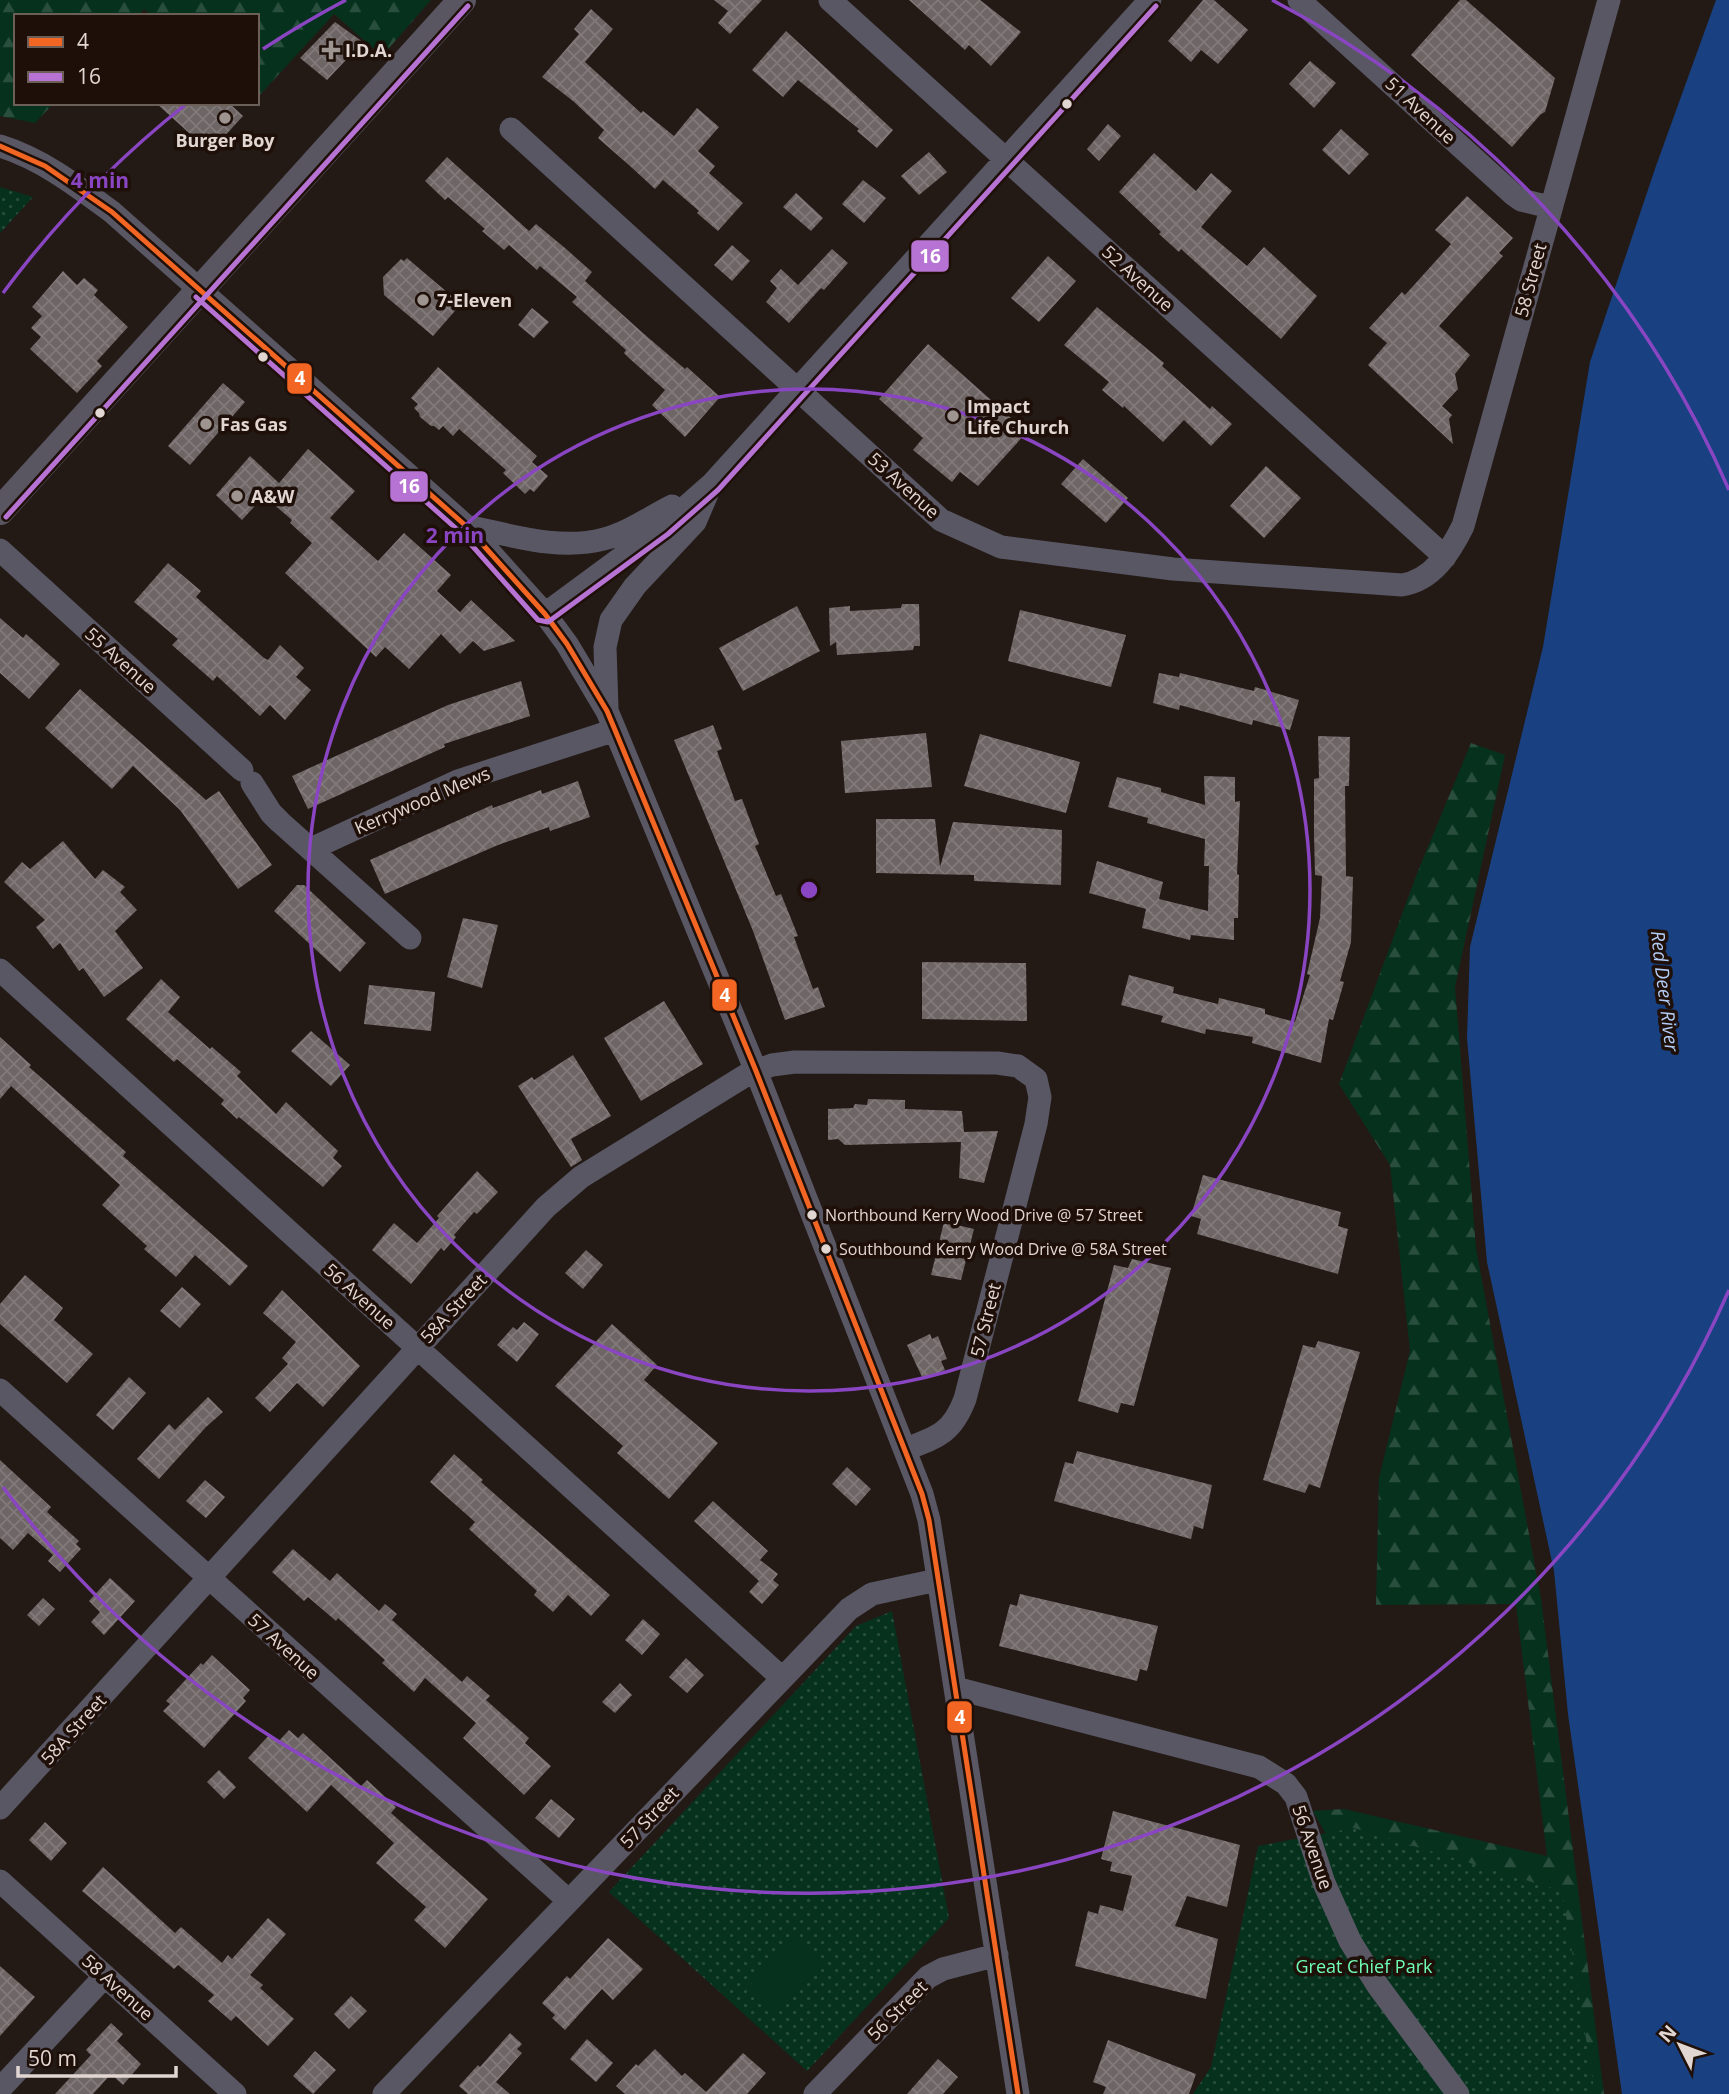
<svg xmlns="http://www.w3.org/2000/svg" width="1729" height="2094" font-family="'Open Sans',sans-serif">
<defs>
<pattern id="forest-firs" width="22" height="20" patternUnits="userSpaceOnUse" patternTransform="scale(1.75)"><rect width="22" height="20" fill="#05311d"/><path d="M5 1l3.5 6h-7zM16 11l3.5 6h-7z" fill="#294e3d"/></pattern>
<pattern id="park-dots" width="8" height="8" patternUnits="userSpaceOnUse" patternTransform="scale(1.75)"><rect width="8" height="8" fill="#05311d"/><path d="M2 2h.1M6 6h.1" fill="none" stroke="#294e3d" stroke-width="1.8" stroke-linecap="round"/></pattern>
<pattern id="building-cross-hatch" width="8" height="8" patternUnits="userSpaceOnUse" patternTransform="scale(1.75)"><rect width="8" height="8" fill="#6e6565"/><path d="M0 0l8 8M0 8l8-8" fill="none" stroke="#827a7a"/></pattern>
</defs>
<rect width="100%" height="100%" fill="#231a16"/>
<!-- forest -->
<path fill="url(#forest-firs)" d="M0 0H431L382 56 334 14 257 98V16H152L144 9 138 16H16V103H54L35 123 0 116Z
M1471 743 1505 755 1455 987 1476 1248 1541 1599 1604 2094H1477L1409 1984 1313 1811 1344 1809 1547 1856 1516 1604 1376 1605 1379 1478 1410 1351 1390 1165 1339 1084 1418 871Z"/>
<!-- park -->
<path fill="url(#park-dots)" d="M0 187 33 197 0 233Z
M892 1611 949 1918 807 2071 609 1892 856 1626Z
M1354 1828 1562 1891 1595 2094H1193L1211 2067 1258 1846Z"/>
<!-- garden -->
<path fill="#05311d" d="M794 1937 824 1965 774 2017 746 1990Z"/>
<!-- water -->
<path fill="#194182" d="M1716 0H1729V2094H1622L1568 1714 1554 1571 1487 1262 1467 1038 1470 947 1543 647 1590 362 1656 166Z"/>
<!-- building -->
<path fill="url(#building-cross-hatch)" d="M714 0H762L730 34 718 23 728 11Z
M909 0H980L1021 32 991 66 969 45 965 50Z
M1203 0H1214L1248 30 1218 64 1201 50 1191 62 1168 41Z
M1460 0H1466L1555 78 1545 112 1541 114 1512 147 1411 55Z
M591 9 613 29 585 62 641 113 643 111 674 136 697 108 719 127 698 151 715 166 709 173 743 203 718 231 697 213 699 211 663 180 655 189 630 166 598 138 604 130 573 101 542 77 579 34 574 29Z
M335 22 363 42 327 80 300 58Z
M786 31 893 130 877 148 857 131 859 129 798 80 783 97 752 70Z
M1310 61 1336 83 1314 108 1289 84Z
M156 103H229L243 116 210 152Z
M1108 124 1121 136 1099 161 1087 149Z
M1341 129 1369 154 1349 175 1322 150Z
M929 152 947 172 919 195 901 176Z
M1154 153 1196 191 1211 173 1232 191 1201 227 1247 266 1264 247 1317 296 1281 339 1181 249 1179 252 1159 234 1161 232 1119 192Z
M447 157 529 231 536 224 565 248 592 272 585 281 644 334 685 369 687 367 720 397 685 437 652 405 665 390 630 359 624 353 626 350 572 302 577 297 540 266 537 270 509 245 504 250 482 231 485 229 448 197 445 200 425 181Z
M863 180 886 198 864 223 842 204Z
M796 193 823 218 811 231 783 207Z
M1467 196 1513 238 1499 253 1503 256 1439 326 1470 355 1455 374 1458 389 1442 406 1452 415 1449 419 1453 444 1368 365 1387 343 1369 328 1402 292 1405 295 1451 244 1435 230Z
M732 245 750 261 732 281 714 265Z
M832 249 848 263 824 290 821 288 789 323 766 302 777 288 770 281 781 269 798 285Z
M1048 256 1076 281 1039 322 1011 298Z
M407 258 461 304 433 336 384 295 383 277 401 259 404 261Z
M63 271 77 285 84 278 98 290 94 295 128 327 97 361 102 366 77 393 30 349 41 337 31 328 42 316 32 307Z
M1097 307 1164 363 1162 366 1210 409 1212 406 1232 424 1211 446 1184 420 1163 442 1124 406 1123 408 1102 390 1109 382 1064 345Z
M532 308 549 322 534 338 518 325Z
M928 344 1027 432 978 486 960 472 952 482 913 450 923 438 879 399Z
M438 367 537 456 532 462 548 476 534 492 530 489 525 494 503 473 506 470 459 429 453 436 443 426 439 430 434 426H431L420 417 419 413 414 408 418 404 411 398Z
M223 383 245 402 190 465 168 446Z
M308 449 355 491 330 518 378 561 404 533 451 575 437 591 460 612 471 600 515 641 484 651 473 641 460 654 441 634 409 669 385 647 376 657 285 573 312 543 290 523 292 520 264 496 242 520 216 495 250 456 279 483Z
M1083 459 1128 498 1106 523 1061 484Z
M1266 466 1301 498 1264 538 1230 506Z
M168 563 201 591 196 597 264 658 268 660 280 645 304 668 296 677 311 690 285 720 270 705 260 716 217 676 213 681 172 645 178 639 134 602Z
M902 604H919L920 646H914L913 650 837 655 836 642 830 646 829 608 850 606V611L901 608Z
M797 606 820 651 743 691 719 648Z
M1020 610 1126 635 1111 687 1008 661Z
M0 618 23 638 26 634 60 664 29 699 0 673Z
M1159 673 1179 677 1180 673 1254 691 1255 687 1299 700 1290 730 1253 720 1252 725 1180 705 1179 710 1153 703Z
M521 681 530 716 444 744 445 747 308 809 292 776 448 705Z
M80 689 206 800 219 791 272 865 238 889 180 810 133 766 112 789 45 728Z
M713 725 722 749 717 751 735 801 742 799 759 844 755 846 776 896 781 894 798 936 794 937 813 989 818 987 825 1007 785 1020 753 931 674 740Z
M926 733 932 787 845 793 841 741Z
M980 734 1080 762 1066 813 964 786Z
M1318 736 1350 737 1349 786H1345L1346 876 1353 877 1351 942 1340 981 1344 982 1333 1020 1329 1019 1321 1063 1252 1043 1253 1037 1206 1029 1205 1034 1161 1022 1163 1016 1121 1005 1129 975 1174 987 1173 993 1218 1004 1219 998 1265 1009V1014L1295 1022 1310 975 1307 974 1320 918 1322 876 1315 875 1314 834V779L1319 778Z
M1204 776 1235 777V802L1240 801 1237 874 1239 875 1238 918H1234V940L1191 935 1190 940 1142 928 1146 909 1089 893 1097 861 1163 882 1159 899 1208 911 1209 866H1204L1205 839 1147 823 1148 818 1108 807 1117 777 1161 788V792L1205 805Z
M578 781 590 817 550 831 549 827 498 845 385 894 370 860 492 805 493 808 541 790 542 794Z
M876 819H935L940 867 953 822 1062 830 1061 885 974 881V875L876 873Z
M63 841 95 879 103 870 125 887 120 892 137 910 115 931 143 968 104 997 83 968 79 971 60 943 53 949 36 927 45 920 4 882 22 862 30 869Z
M297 885H304L366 943 340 972 274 911Z
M463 918 498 925 482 988 447 977Z
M922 962 1026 963 1027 1021 922 1019Z
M161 979 180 997 168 1012 210 1049 212 1047 241 1072 237 1076 276 1114 286 1102 338 1151 333 1158 342 1166 323 1187 239 1117 237 1119 221 1104 224 1100 177 1059 174 1062 126 1019Z
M369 985 435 992 431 1031 364 1024Z
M664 1001 703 1064 641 1101 604 1038Z
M311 1031 350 1065 331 1086 291 1051Z
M0 1037 31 1065 29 1067 126 1152 123 1156 248 1266 230 1286 195 1255 176 1277 144 1249 147 1246 102 1205 120 1185 11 1086 0 1099Z
M573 1055 611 1116 571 1139 582 1160 571 1167 518 1086 532 1077 534 1080Z
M868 1099 905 1100V1109L962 1111 964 1132 998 1131 984 1183 959 1178 961 1142 845 1145 838 1139 828 1140V1109L853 1108 855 1104 867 1105Z
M477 1171 498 1192 477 1214 474 1212 454 1235 456 1237 444 1251 441 1248 411 1284 372 1250 394 1223 417 1243 439 1218 437 1216Z
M1203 1175 1341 1212 1338 1226 1348 1229 1338 1274 1197 1234 1201 1219 1191 1216Z
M944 1222 974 1229 961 1280 931 1275Z
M586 1250 603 1265 583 1289 565 1273Z
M1132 1259 1171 1268 1134 1406 1121 1403 1118 1413 1078 1401 1114 1265 1128 1268Z
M25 1275 63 1308 54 1320 93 1354 67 1383 0 1324V1304Z
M182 1287 201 1304 180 1328 160 1311Z
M282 1290 360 1366 323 1407 297 1383 270 1412 255 1398 288 1364 282 1358 296 1342 263 1313Z
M524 1322 539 1334 517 1362 497 1345 513 1327 517 1330Z
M612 1324 657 1365 644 1380 718 1443 669 1499 617 1453 623 1446 555 1386Z
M930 1334 932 1339 938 1336 947 1359 941 1361 945 1370 923 1379 907 1345Z
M1318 1341 1360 1352 1320 1488 1309 1484 1305 1493 1263 1480 1303 1345 1315 1348Z
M129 1377 146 1393 113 1430 96 1415Z
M208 1397 223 1412 206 1427 159 1479 137 1459 169 1424 175 1430Z
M1077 1451 1212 1485 1203 1529 1194 1526 1191 1539 1054 1501 1065 1462 1073 1464Z
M454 1454 483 1480 481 1482 610 1595 591 1616 568 1595 553 1612 534 1595 537 1591 469 1529 475 1522 430 1482Z
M0 1460 51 1507 47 1512 79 1541 76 1544 81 1549 60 1572 48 1561 53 1555 28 1533 13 1550 0 1538Z
M847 1467 871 1489 856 1506 832 1484Z
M205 1480 225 1497 206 1518 186 1501Z
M713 1501 768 1551 760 1560 778 1574 773 1580 779 1585 762 1604 749 1592 759 1581 694 1521Z
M293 1549 330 1581 337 1573 379 1611 385 1604 397 1614 392 1620 462 1682 467 1676 490 1696 486 1700 529 1738 525 1743 551 1766 524 1795 463 1738 476 1723 425 1678 414 1692 382 1663 385 1660 338 1618 336 1621 308 1597 304 1601 272 1572Z
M110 1578 135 1601 104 1635 91 1622 100 1612 89 1601Z
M1020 1594 1158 1626 1147 1671 1140 1669 1137 1681 999 1646 1010 1604 1017 1606Z
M43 1598 55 1609 39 1626 27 1615Z
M643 1619 660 1634 642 1655 625 1640Z
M212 1655 250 1690 243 1698 246 1701 204 1748 163 1711 170 1704 166 1701 201 1663 203 1665Z
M686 1658 704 1675 687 1693 669 1677Z
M620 1683 632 1695 615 1713 602 1702Z
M289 1730 298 1738 303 1733 361 1786 367 1780 396 1807 391 1813 488 1899 445 1948 414 1920 426 1907 376 1863 394 1843 331 1785 307 1812 248 1758 270 1734 278 1742Z
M219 1770 236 1787 224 1799 207 1782Z
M551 1799 575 1819 559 1838 535 1818Z
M1113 1811 1240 1845 1227 1907 1187 1896 1175 1926 1218 1939 1206 1999 1075 1966 1088 1911 1098 1914 1100 1905 1123 1911 1132 1876 1110 1871 1112 1862 1101 1859Z
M45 1822 67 1843 51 1861 29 1840Z
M103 1867 175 1933 181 1927 222 1963 228 1955 232 1959 268 1918 286 1934 250 1975 263 1985 260 1988 294 2019 268 2046 236 2016 231 2021 208 2001 214 1995 178 1965 174 1969 82 1891Z
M608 1938 643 1969 613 2000 602 1989 565 2030 552 2018 555 2015 542 2003 567 1976 570 1979Z
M0 1966 35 1997 0 2036Z
M351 1996 367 2011 349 2029 334 2014Z
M111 2023 123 2034 117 2041 141 2064 123 2085 111 2074 93 2094H55L91 2055 86 2050Z
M510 2033 522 2044 517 2049 522 2053 496 2082 510 2094H468L459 2086 478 2065 480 2067Z
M587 2039 613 2063 596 2082 570 2059Z
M1108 2040 1196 2074 1189 2094H1103L1106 2087 1093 2082Z
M655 2049 682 2076 685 2073 706 2092 743 2053 766 2073 747 2094H625L616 2086 636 2064 638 2066Z
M315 2051 336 2070 313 2094 293 2076Z
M938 2059 958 2077 943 2094H907Z"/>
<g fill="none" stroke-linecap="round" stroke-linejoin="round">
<!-- minor -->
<path stroke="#595764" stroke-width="23" d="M830 0 1445 557
M1299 0 1514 195 1521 200 1550 207
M511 129 941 520 1001 547 1173 569 1402 585C1433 580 1450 552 1463 526L1609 0
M0 146C42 159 77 186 112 212L466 526 545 614 567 644 607 711 615 730 756 1071 922 1494 929 1520 1018 2094
M466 526C511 535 559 551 604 539 628 533 650 517 672 506
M0 550 242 770
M545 614 663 527 712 484 1150 0
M607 708 605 647 611 620 635 586 695 522 707 494
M252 783 271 813 280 822 410 938
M311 849 458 781 615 730
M0 970 782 1678
M0 1390 569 1901
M955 1688 1259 1767 1286 1784 1296 1797 1324 1883 1350 1941 1378 1986 1458 2094
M0 1808 546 1207 581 1177 748 1074 772 1065 795 1062 997 1063 1018 1066 1036 1079 1040 1097 1036 1124 965 1399C952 1433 938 1437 906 1449
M0 1881 235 2094
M0 2089 105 1976
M384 2094 849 1609 872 1594 937 1580
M815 2094 928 1977 943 1969 997 1955"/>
<!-- major -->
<path stroke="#5a5661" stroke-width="28" d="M0 511 462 0"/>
<!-- bus-1 casing -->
<g stroke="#1e0f08" stroke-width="10">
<path id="bus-1" d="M0 146 45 166 112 212 466 526 545 614 567 644 607 711 615 730 756 1071 922 1494 929 1520 1018 2094"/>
</g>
<!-- bus-2 casing -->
<g stroke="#1e0f08" stroke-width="10">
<path id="bus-2" d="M196 297 460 532 538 620 548 622 668 534 718 490 1156 6
M6 517 468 6"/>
</g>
<!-- bus-1 -->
<use href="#bus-1" stroke="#f26522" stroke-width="5"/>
<!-- bus-2 -->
<use href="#bus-2" stroke="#b673d3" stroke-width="5"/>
</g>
<!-- distance rings -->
<g fill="none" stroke="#8a46c2" stroke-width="3.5">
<circle cx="809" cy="890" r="501"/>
<path d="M1729 1290A1003 1003 0 0 1 3 1487M3 293A1003 1003 0 0 1 185 105M263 49A1003 1003 0 0 1 346 0M1272 0A1003 1003 0 0 1 1729 490"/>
</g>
<!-- markers -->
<g fill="#9e9490" stroke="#1e0f08" stroke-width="2.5">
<path d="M327.5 39.5h7v7h7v7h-7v7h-7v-7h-7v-7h7z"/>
<circle cx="225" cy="118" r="7"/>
<circle cx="423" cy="300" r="7"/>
<circle cx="953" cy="416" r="7"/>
<circle cx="206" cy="424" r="7"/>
<circle cx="237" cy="496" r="7"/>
</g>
<g fill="#e1d6d1" stroke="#1e0f08" stroke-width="2.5">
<circle cx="1067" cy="104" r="6"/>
<circle cx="263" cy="357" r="6"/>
<circle cx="100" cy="413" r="6"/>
<circle cx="812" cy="1215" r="6"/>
<circle cx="826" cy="1249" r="6"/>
</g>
<g text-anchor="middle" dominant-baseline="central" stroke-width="7" stroke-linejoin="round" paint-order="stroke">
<!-- bus labels -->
<g font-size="16" fill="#e1d6d1" stroke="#1e0f08" text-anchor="start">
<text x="825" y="1215">Northbound Kerry Wood Drive @ 57 Street</text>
<text x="839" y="1249">Southbound Kerry Wood Drive @ 58A Street</text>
</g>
<!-- poi labels -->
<g font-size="18" font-weight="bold" fill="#e1d6d1" stroke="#1e0f08" text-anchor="start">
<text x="345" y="50">I.D.A.</text>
<text x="225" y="140" text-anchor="middle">Burger Boy</text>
<text x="437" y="300">7-Eleven</text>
<text x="967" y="406">Impact<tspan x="967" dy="21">Life Church</tspan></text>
<text x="220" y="424">Fas Gas</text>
<text x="251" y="496">A&amp;W</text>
</g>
<!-- street labels -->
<g font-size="18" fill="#e1d6d1" stroke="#1e0f08">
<text transform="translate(1421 110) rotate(43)">51 Avenue</text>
<text transform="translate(1138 278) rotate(42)">52 Avenue</text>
<text transform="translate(1530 280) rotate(-75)">58 Street</text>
<text transform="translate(904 485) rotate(42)">53 Avenue</text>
<text transform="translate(121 660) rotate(42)">55 Avenue</text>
<text transform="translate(422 800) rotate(-23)">Kerrywood Mews</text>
<text transform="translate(360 1296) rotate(42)">56 Avenue</text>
<text transform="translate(453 1308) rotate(-47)">58A Street</text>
<text transform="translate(985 1320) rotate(-76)">57 Street</text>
<text transform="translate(284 1646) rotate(42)">57 Avenue</text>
<text transform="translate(73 1729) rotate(-48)">58A Street</text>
<text transform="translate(649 1817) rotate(-47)">57 Street</text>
<text transform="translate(1313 1847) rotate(71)">56 Avenue</text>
<text transform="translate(118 1987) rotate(42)">58 Avenue</text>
<text transform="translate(897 2010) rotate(-45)">56 Street</text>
</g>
<!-- park labels -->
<g font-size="18" fill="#70fdb5" stroke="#1e0f08">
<text x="1364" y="1966">Great Chief Park</text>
</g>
<!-- water labels -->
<g font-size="19" font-style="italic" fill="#b3cdf6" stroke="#1e0f08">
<text transform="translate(1665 991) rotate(83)">Red Deer River</text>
</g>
</g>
<circle cx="809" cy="890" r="10" fill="#8a46c2" stroke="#1e0f08" stroke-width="3.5"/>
<g font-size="21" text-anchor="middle" font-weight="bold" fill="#8a46c2" stroke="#1e0f08" stroke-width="7" stroke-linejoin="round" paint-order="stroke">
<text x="100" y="188">4 min</text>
<text x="455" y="543">2 min</text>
</g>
<g stroke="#1e0f08" stroke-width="2.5">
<rect x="910" y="239" width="40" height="34" rx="7" fill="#b673d3"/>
<rect x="286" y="362" width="27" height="33" rx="7" fill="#f26522"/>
<rect x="389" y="470" width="40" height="33" rx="7" fill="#b673d3"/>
<rect x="711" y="978" width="27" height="34" rx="7" fill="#f26522"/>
<rect x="946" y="1700" width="27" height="34" rx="7" fill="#f26522"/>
</g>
<g font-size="19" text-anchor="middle" font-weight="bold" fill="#fff">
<text x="930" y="263">16</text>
<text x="300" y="385">4</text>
<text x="409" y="493">16</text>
<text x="725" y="1002">4</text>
<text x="960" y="1724">4</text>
</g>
<!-- legend -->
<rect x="14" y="14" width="245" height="91" fill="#1e0f08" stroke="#6c5f58" stroke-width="2"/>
<rect x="28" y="37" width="35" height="10" fill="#f26522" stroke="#6c5f58" stroke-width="2"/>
<text x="77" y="49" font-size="21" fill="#e1d6d1">4</text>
<rect x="28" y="72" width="35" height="10" fill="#b673d3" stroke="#6c5f58" stroke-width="2"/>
<text x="77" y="84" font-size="21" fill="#e1d6d1">16</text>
<!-- north arrow -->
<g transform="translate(1680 2045) rotate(312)" stroke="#1e0f08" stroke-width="5" paint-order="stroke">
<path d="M0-5L12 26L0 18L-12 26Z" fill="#e1d6d1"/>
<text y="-10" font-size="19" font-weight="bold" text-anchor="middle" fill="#e1d6d1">N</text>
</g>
<!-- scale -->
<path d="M18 2066v10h158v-10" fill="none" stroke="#e1d6d1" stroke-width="3.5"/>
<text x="28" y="2066" font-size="21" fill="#e1d6d1" stroke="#1e0f08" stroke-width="5" paint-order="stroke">50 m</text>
</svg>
